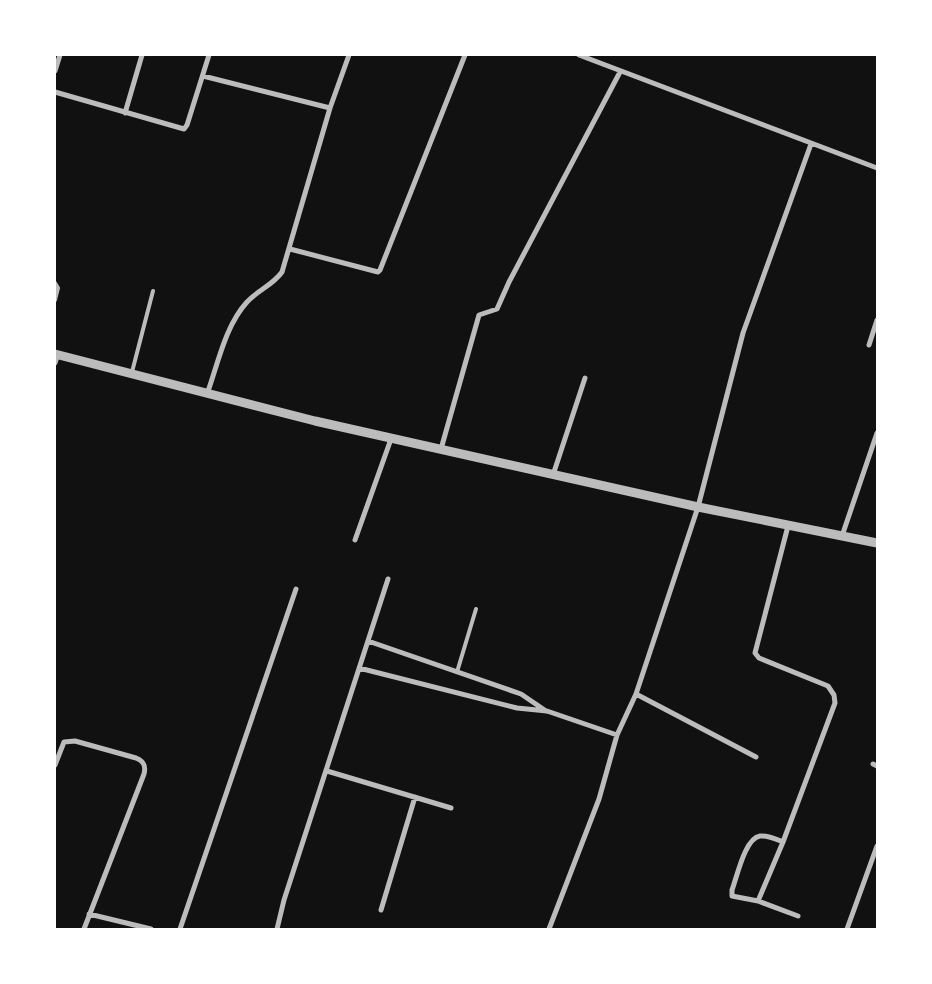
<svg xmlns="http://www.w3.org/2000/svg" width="932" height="984" font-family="Inter,sans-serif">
<rect width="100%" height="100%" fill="#111"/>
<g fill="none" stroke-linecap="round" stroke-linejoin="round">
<!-- service -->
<path stroke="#bcbcbc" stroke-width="4" d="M55 283 58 288 55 300
M132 372 153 291
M457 672 476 609"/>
<!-- minor -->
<path stroke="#bcbcbc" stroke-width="5" d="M579 55 877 168
M55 71 60 55
M203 76 330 108
M55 92 184 129 187 125 209 55
M125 113 142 55
M290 249 378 272 380 270 465 55
M869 345 877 320
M55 363 58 354
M207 394C218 364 225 326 247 302 258 290 273 285 282 272L330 108 349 55
M441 449 479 315 497 309 509 282 620 72
M553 475 585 378
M788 526 755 653 759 658 828 686 834 695 835 703 783 842 758 901 798 916
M842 536 877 433
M355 540 391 439
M368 641 521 694 546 711
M359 668 517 708 547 711 617 735
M636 694 756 757
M873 764 877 766
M55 765 64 742 75 741 136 758C144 761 146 766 144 774L84 929
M327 771 451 808
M758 901 732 896V890C737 877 745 838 760 836 768 835 776 839 783 842
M381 910 415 797
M89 914 151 929
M180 929 296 589
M277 929 284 900 388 579
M549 929 599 799 617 735 636 694 698 507 743 333 811 144
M847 929 877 846"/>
<!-- tertiary -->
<path stroke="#bcbcbc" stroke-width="9" d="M55 354 315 421 698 507 877 543"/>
</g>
<!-- border -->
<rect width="932" height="984" fill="none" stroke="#ffffff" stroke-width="112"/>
</svg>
